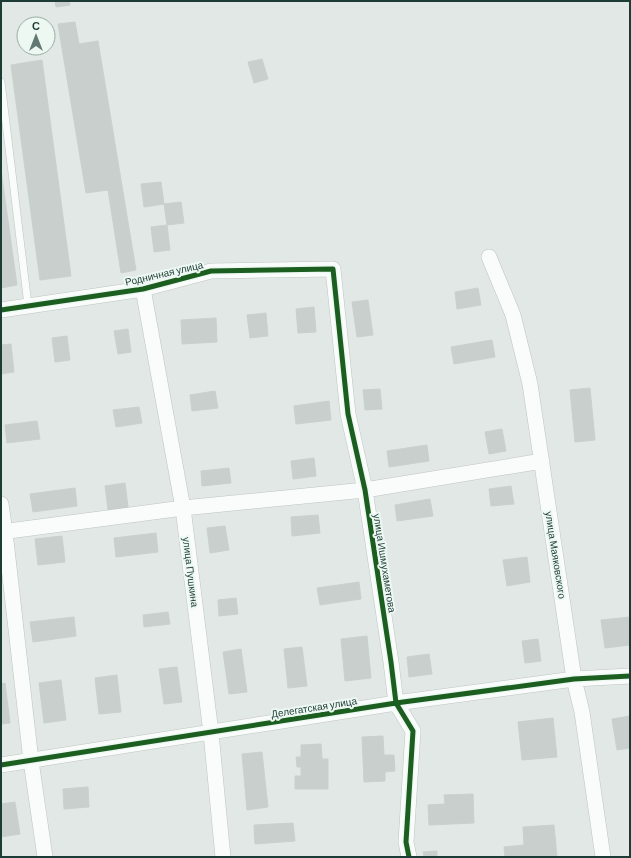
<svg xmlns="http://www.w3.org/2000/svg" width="631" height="858" font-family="Barlow,sans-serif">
<rect width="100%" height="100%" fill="#e1e8e5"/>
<!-- building -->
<path fill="#c8cfcc" stroke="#c9d1ce" d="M55 1H69L70 5 56 7Z
M75 22 79 44 98 41 136 270 121 273 108 190 86 193 58 24Z
M262 59 268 79 254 83 248 62Z
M42 60 71 276 40 280 11 65Z
M1 170 17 285 1 288Z
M161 182 164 204 144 207 141 184Z
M181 202 184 223 167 225 164 204Z
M167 225 170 250 154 252 151 227Z
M478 288 481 305 457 309 455 292Z
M368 300 373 335 357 337 352 302Z
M314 307 316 332 298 333 296 309Z
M266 313 268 336 250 338 247 315Z
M216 318 217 342 182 344 181 320Z
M128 329 131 352 118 354 114 331Z
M67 336 70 360 55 362 52 338Z
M492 340 495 357 454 364 451 347Z
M11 344 14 372 1 374V345Z
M590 388 595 440 575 442 570 390Z
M380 389 382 409 365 410 363 390Z
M215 391 218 408 192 411 190 395Z
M329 401 331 420 296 424 294 406Z
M139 407 142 423 116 427 113 410Z
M37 421 40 439 7 443 5 425Z
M502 429 506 451 489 454 485 432Z
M427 445 429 461 389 467 387 451Z
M314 458 316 476 293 479 291 461Z
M229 468 231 483 202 486 201 471Z
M125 483 128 507 108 510 105 486Z
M511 486 514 504 491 506 489 489Z
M75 488 77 506 33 512 30 494Z
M430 499 433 516 397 521 395 505Z
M318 515 320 533 292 536 291 517Z
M225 526 229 550 210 553 207 528Z
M156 533 158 552 116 557 114 538Z
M62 536 65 562 38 565 35 539Z
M527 557 530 582 507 586 503 560Z
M359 582 361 599 320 605 317 588Z
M236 598 238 614 219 616 218 600Z
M168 612 170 624 144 627 143 615Z
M74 617 76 636 33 642 30 622Z
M630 617V645L605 648 601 620Z
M367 636 371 678 345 681 341 639Z
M538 639 541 661 525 663 522 641Z
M302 647 307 686 288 688 284 649Z
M241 649 247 692 229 694 223 652Z
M429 654 432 674 409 677 407 657Z
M177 667 182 702 164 704 159 669Z
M117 675 121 712 99 714 95 678Z
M61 680 66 720 44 723 39 683Z
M5 683 10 723 1 724V684Z
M630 716V748L617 750 612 719Z
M553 718 557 757 522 760 518 722Z
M383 736 384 755H394L395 771 385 772V781L364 782 362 737Z
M321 744 322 759H328V789H295V776H301V767H297L296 757H301V745Z
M262 752 268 807 247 810 242 754Z
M88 787 89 807 64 809 63 789Z
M473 794 474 823 429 825 428 805 445 804 444 795Z
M15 802 20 834 1 837V804Z
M293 823 295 841 255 844 254 825Z
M554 825 557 857H505L504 847 524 845 523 827Z
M437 851V857H424L423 852Z"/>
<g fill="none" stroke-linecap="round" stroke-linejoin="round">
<!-- lane casing -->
<g stroke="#bec5c2" stroke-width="8">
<path id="lane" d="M1 82 28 305"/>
</g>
<!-- street casing -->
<g stroke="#bec5c2" stroke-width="16">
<path id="street" d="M489 257 513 315 530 384 574 679 582 712 603 857
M143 289 183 508 211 733 223 857
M1 310 143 289 211 271 333 269 348 414 365 490 391 662 396 703 413 731 406 842 409 857
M1 504 5 532 31 761 45 857
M1 532 183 508 365 490 542 461
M1 765 396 703 574 679 630 676"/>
</g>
<!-- lane -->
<use href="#lane" stroke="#fafcfb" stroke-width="7"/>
<!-- street -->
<use href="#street" stroke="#fafcfb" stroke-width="15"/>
<!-- cycleway casing -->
<g stroke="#eef8f3" stroke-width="8">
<path id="cycleway" d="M1 310 143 289 211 271 333 269 348 414 365 490 391 662 396 703 413 731 406 842 409 857
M1 765 396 703 574 679 630 676"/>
</g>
<!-- cycleway -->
<use href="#cycleway" stroke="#1b5e20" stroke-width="5"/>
</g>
<g text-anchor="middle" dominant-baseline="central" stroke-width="4" stroke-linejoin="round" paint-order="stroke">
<!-- street labels -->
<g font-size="10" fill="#1d3c35" stroke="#eef8f3">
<text transform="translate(164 273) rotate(-13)">Родничная улица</text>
<text transform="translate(556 555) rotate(81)">улица Маяковского</text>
<text transform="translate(385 563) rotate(81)">улица Ишмухаметова</text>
<text transform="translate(191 572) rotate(83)">улица Пушкина</text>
<text transform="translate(314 707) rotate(-9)">Делегатская улица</text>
</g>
</g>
<!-- border -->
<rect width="631" height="858" fill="none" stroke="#1d3c35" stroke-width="4"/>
<!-- north arrow -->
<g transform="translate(36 36)"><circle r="19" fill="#eef8f3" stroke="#9aada7"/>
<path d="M0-3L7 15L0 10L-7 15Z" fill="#627873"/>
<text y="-6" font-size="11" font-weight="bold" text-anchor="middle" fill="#1d3c35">С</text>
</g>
</svg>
